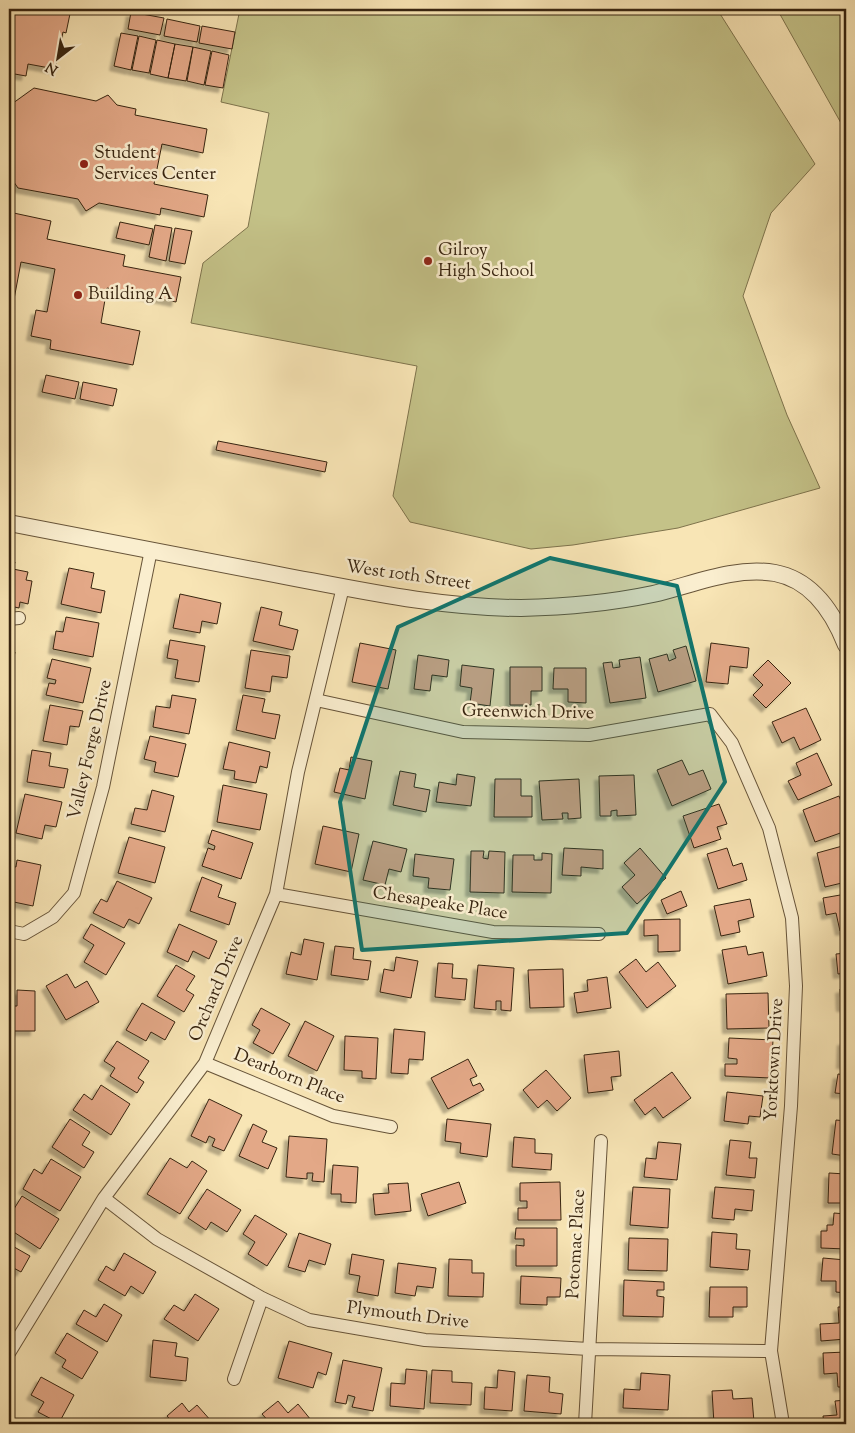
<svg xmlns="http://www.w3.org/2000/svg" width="855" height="1433" font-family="'Sorts Mill Goudy',serif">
<defs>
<filter id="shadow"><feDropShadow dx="-4.5" dy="4.5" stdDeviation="1" flood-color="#0004"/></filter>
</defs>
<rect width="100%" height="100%" fill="#f8e5b5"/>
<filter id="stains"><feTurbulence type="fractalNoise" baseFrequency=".004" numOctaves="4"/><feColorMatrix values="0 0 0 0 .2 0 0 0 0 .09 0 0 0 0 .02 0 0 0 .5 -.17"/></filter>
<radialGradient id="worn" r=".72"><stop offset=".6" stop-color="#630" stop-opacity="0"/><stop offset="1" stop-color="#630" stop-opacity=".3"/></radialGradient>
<!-- green -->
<path fill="#c4c288" stroke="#7e734c" d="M240 9H717L815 164 771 213 743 296 787 415 820 488 678 528 573 545 531 549 410 522 393 496 417 366 191 323 203 263 248 227 269 113 221 102Z
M777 9H846V132Z"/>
<!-- building -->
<path fill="#e3a887" stroke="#372410" filter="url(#shadow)" d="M9 9H71L66 33 63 32 55 69 28 64 26 76 9 73Z
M131 12 164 18 160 35 128 29Z
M167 19 200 26 197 42 164 36Z
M202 26 235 32 232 49 199 43Z
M121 33 138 36 131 70 114 66Z
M139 36 156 40 149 73 132 70Z
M157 40 175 44 168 78 150 74Z
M175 44 193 47 186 81 168 78Z
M193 47 211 51 204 85 187 81Z
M212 51 229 55 223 88 205 85Z
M34 88 96 101 108 95 117 105 136 109 135 115 207 129 203 153 162 144 154 184 208 195 204 217 161 208 160 215 99 203 86 211 78 199 18 188 9 175V106Z
M9 212 51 221 47 239 125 255 123 266 181 277 176 302 107 288 101 323 140 331 133 365 50 349 51 340 31 336 36 310 47 312 55 269 21 262 9 326Z
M120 222 153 229 149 245 116 238Z
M155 225 172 228 166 261 149 257Z
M175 228 192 231 185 264 169 261Z
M9 347 13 348 9 370Z
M46 375 79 382 75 399 42 392Z
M83 382 117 389 113 406 80 399Z
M218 441 327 462 325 472 216 450Z
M9 561 15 562 13 569 28 572 26 580 32 581 28 604 20 602 19 608 10 606 9 609Z
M69 568 94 573 91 588 105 591 101 613 61 604Z
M180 594 221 603 217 624 202 621 200 633 173 628Z
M261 607 282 612 279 625 298 630 293 650 253 641Z
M66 617 99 623 93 657 53 649 56 631 63 632Z
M170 640 205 646 199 682 175 678 178 660 167 658Z
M360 643 396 650 388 689 352 682Z
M711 643 749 648 747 668 730 666 728 684 706 682Z
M686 646 696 681 658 692 649 659 667 654 669 661 676 658 673 650Z
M251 650 290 656 287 678 272 676 270 692 245 688Z
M9 651 15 652 9 684Z
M418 655 449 660 447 677 432 675 430 691 414 689Z
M640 657 646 698 610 703 603 663 612 662 613 668 620 667 619 660Z
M52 659 91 668 83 703 46 695 49 683 55 684 56 680 47 678Z
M768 660 791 683 766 708 753 695 763 685 753 675Z
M462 665 494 669 490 706 470 703 472 688 460 686Z
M510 667H542V691H531V705H510Z
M554 668H586V703L568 702V689H553Z
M172 695 196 699 189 734 153 727 156 706 170 708Z
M243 695 265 699 262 712 280 715 275 739 236 730Z
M50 705 83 711 79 727 70 726 67 745 43 741Z
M806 708 821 740 800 750 794 737 782 743 772 722Z
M150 736 186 744 178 777 154 772 156 762 144 759Z
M229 742 270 752 267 768 260 766 256 783 234 779 235 771 223 769Z
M32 750 51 753 49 766 68 769 64 788 27 782Z
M817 753 832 785 798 800 788 781 801 775 796 763Z
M351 757 372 761 365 799 334 792 340 768 349 770Z
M682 760 689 775 703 770 711 789 672 806 657 770Z
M400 771 416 774 414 787 430 790 426 812 393 805Z
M457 774 475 777 471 806 436 802 439 782 456 785Z
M634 775 636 815 617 816V810L611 811V816H600L599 776Z
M495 779H521V796H532V817H494Z
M579 779 581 818 568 819V813H562L563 819 542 820 539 781Z
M223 785 267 794 260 830 217 822Z
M152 790 174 796 165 832 131 824 135 808 147 810Z
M25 794 62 802 56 827 45 825 42 839 16 833Z
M839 796 846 814V831L815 842 803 810Z
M719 804 727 824 717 827 721 839 694 848 683 816Z
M323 826 359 834 351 872 315 864Z
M212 830 253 843 241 879 202 866 208 848 214 850 215 846 208 843Z
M129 837 165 847 155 883 118 873Z
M373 841 407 849 401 872 389 869 385 885 363 880Z
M846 845V882L825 887 817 853Z
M564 848 603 850V869L581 867V876L562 875Z
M640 848 666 878 637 904 622 887 635 875 624 863Z
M727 848 733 866 742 863 747 880 718 889 707 854Z
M471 851H484L483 858 488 859 489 851 505 852 504 893 470 892Z
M542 853 552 854 551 893 512 892 513 855H534V860H542Z
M415 854 454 859 450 890 428 888 429 878 413 876Z
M17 860 41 865 33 906 9 901V866L16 867Z
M202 877 222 885 218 897 236 903 229 925 190 911Z
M117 881 152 898 139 924 129 919 124 928 93 913 101 899 107 902Z
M681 891 687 906 667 914 661 900Z
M846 894V930L840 931 836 913 826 915 823 898Z
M750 899 754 917 738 921 740 932 721 936 714 906Z
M680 919V951L658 952V935L644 936V920Z
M91 924 125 943 106 975 84 962 94 945 83 938Z
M179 924 217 941 209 959 193 951 188 962 167 952Z
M304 939 324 943 317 980 286 974 291 952 301 955Z
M335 946 354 948 353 959 371 961 368 980 331 975Z
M746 946 748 955 763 952 767 976 728 984 722 950Z
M846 953V973L838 974 836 954Z
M396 957 418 961 411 998 380 992 384 969 394 971Z
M636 959 646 972 658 962 676 986 647 1008 619 972Z
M438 963 453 964 452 978 467 979 465 1000 435 997Z
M176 965 195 976 186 990 194 995 184 1012 157 996Z
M478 965 514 968 511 1011 501 1010V1001H496V1010L474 1008Z
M563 969 564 1007 530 1008 528 970Z
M67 974 75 988 87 981 99 1002 66 1020 46 986Z
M607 977 611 1008 577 1013 574 993 588 991 587 980Z
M846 988V1007H841L840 989Z
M17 990 35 991V1031H9V1006H17Z
M768 993 769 1028 727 1029 726 994Z
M142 1003 175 1022 165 1040 151 1032 146 1041 126 1030Z
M261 1008 290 1024 273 1054 253 1043 260 1030 252 1025Z
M305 1021 334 1036 317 1071 288 1056Z
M394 1029 425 1032 423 1060 409 1059 408 1074 391 1073Z
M345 1036 378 1038 376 1079 362 1078V1071L344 1070Z
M729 1038 773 1040 771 1078 725 1076V1064H737V1059L728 1058Z
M117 1041 149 1061 138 1078 144 1082 137 1093 110 1076 115 1068 104 1061Z
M842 1041H846V1064H841Z
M619 1051 621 1076 611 1077 613 1090 588 1093 584 1055Z
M468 1059 477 1076 470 1079 473 1086 480 1083 484 1090 448 1109 431 1078Z
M546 1070 571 1098 557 1111 547 1100 538 1108 523 1090Z
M672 1072 691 1098 663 1118 655 1107 645 1115 634 1100Z
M838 1074 846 1075V1094L835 1093Z
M101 1085 130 1104 111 1135 73 1110 84 1094 92 1100Z
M727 1092 763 1096 760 1117 749 1116 748 1124 724 1121Z
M209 1099 242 1115 224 1151 212 1146 215 1139 209 1136 206 1143 191 1136Z
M70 1119 90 1132 82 1145 94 1152 84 1168 52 1147Z
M447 1119 491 1124 487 1157 460 1153 461 1143 445 1141Z
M836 1120 846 1121V1156L832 1154Z
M253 1124 267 1131 262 1142 277 1148 268 1169 239 1156Z
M289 1136 327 1139 324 1182 312 1181 313 1173H307V1179L286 1177Z
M514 1137 535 1139V1153L552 1154 551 1170 512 1167Z
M730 1140 751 1142 749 1158H757L755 1178 726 1175Z
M658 1142 681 1144 677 1180 644 1177 646 1158 656 1159Z
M170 1158 187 1168 192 1161 207 1171 180 1214 147 1194Z
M51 1159 81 1177 60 1211 23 1189 34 1169 42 1174Z
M333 1165 358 1167 356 1203 341 1202V1194H331Z
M829 1173 846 1174V1203H828Z
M459 1182 466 1203 428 1216 421 1194Z
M560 1182 561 1220H518V1208H527V1201H520V1183Z
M408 1183 411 1211 375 1215 373 1194 389 1193 388 1184Z
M633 1187 670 1189 668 1228 630 1225Z
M715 1187 754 1190 752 1211 735 1209 734 1220 712 1218Z
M207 1189 241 1210 227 1232 211 1222 206 1230 188 1218Z
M22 1196 59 1219 40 1249 9 1229V1217Z
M834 1213 846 1214V1249L821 1248V1231H827V1225H833Z
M255 1215 287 1234 267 1266 248 1254 255 1242 243 1234Z
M516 1228H557V1266H516V1245L524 1246V1239H515Z
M712 1232 737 1234 736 1249 750 1250 748 1270 710 1267Z
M299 1233 331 1244 325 1265 309 1260 305 1272 288 1267Z
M629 1238 668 1239 667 1271 628 1270Z
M9 1244 30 1256 21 1272 10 1266 9 1268Z
M124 1253 156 1272 143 1294 131 1286 125 1296 98 1280 106 1266 114 1271Z
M352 1254 384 1260 378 1296 357 1292 360 1276 349 1274Z
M823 1258 846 1260V1293L836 1292V1281H821Z
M449 1259 472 1260V1273H484L483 1297 448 1296Z
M398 1263 436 1268 433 1288 417 1286 415 1296 395 1293Z
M521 1276 561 1278 560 1297H547V1305L520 1304Z
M624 1280 664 1282V1290H657V1296L664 1297 663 1317 623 1316Z
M710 1287H747V1307H733V1317H709Z
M195 1294 219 1309 198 1341 164 1319 174 1305 184 1311Z
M104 1304 122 1315 107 1342 76 1324 84 1310 96 1317Z
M838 1307H846V1339L821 1341 820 1324 839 1323Z
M67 1333 98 1352 82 1379 62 1367 66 1360 55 1353Z
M153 1340 177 1343 175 1356 188 1358 186 1381 150 1377Z
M289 1341 332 1353 326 1375 318 1372 313 1388 278 1378Z
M846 1352V1387H838L837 1373 824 1374 823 1353Z
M343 1360 382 1368 373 1411 352 1407 355 1397 348 1395 346 1404 335 1402Z
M406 1369 427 1371 424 1409 390 1406 391 1383 405 1384Z
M432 1370 452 1371V1382L472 1383 471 1405 430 1403Z
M498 1370 515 1372 512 1411 484 1409 485 1387 497 1388Z
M641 1373 670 1375 668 1410 623 1408 624 1389 640 1390Z
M527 1375 550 1377 549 1392 563 1394 561 1414 524 1411Z
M41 1377 74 1395 59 1423 38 1412 44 1402 31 1395Z
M732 1390 733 1399 752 1398 754 1422 714 1424 712 1391Z
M846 1400V1424H824L823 1416 837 1415 835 1401Z
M278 1401 288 1413 298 1404 311 1420 306 1424H271L262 1414Z
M182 1403 189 1412 197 1405 212 1422 210 1424H174L167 1416Z
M96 1419 102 1424H90Z"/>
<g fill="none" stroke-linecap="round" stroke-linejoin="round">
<!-- minor casing -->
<g stroke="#675439" stroke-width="14">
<path id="minor" d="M9 619 19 618
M316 700 463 732 589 735 710 714 732 743 769 828 792 918 796 986 791 1106 771 1351 783 1424
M276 894 493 932 599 934
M9 931 24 934 53 917 74 893 103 787 151 550
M205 1063 333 1116 391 1127
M104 1198 157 1239 262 1298 309 1320 425 1340 589 1349 771 1351
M9 1353 104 1198 205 1063 276 894 298 772 343 587
M234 1379 262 1298
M585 1424 601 1141"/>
</g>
<!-- tertiary casing -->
<g stroke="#675439" stroke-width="18">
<path id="tertiary" d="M9 523C99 540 189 557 279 575 359 590 439 608 521 608 565 607 610 603 653 594 692 585 734 566 775 573 812 580 833 612 846 645"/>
</g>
<!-- minor -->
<use href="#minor" stroke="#faeecf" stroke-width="12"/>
<!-- tertiary -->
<use href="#tertiary" stroke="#faeecf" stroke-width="16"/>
</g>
<!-- marked area -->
<path fill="#0f766e" fill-opacity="0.2" stroke="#0f766e" stroke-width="4" stroke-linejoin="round" d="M550 558 677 586 725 782 627 933 362 950 340 802 398 627Z"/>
<!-- markers -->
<g fill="#8f2418" stroke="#faeecf" stroke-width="2">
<circle cx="84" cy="164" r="5"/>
<circle cx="428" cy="261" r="5"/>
<circle cx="78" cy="295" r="5"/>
</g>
<g text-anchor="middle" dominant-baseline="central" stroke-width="5" stroke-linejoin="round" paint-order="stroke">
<!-- poi labels -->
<g font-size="18" fill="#372410" stroke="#faeecf" text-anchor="start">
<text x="94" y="154">Student<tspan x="94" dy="21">Services Center</tspan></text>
<text x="438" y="251">Gilroy<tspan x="438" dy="21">High School</tspan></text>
<text x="88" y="295">Building A</text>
</g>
<!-- street labels -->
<g font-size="18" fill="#372410" stroke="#faeecf">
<text transform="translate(408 576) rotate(8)">West 10th Street</text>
<text transform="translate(528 713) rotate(1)">Greenwich Drive</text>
<text transform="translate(91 750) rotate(-77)">Valley Forge Drive</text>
<text transform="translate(440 904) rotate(9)">Chesapeake Place</text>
<text transform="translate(217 989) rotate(-67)">Orchard Drive</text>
<text transform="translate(775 1060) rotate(-87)">Yorktown Drive</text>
<text transform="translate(289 1077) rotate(22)">Dearborn Place</text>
<text transform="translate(577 1244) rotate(-87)">Potomac Place</text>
<text transform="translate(408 1316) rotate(7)">Plymouth Drive</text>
</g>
</g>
<!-- margin -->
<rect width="855" height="1433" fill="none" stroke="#f8e5b5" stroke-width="30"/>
<rect x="10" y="10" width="835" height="1413" fill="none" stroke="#372410" stroke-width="2.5"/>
<rect x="15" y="15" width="825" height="1403" fill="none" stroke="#372410"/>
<!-- north arrow -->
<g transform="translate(58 58) rotate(211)" stroke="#faeecf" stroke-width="4" paint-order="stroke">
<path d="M0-4L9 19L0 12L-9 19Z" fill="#372410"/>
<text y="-8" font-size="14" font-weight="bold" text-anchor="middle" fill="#372410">N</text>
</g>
<rect width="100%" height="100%" filter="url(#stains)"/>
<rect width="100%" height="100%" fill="url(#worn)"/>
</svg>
